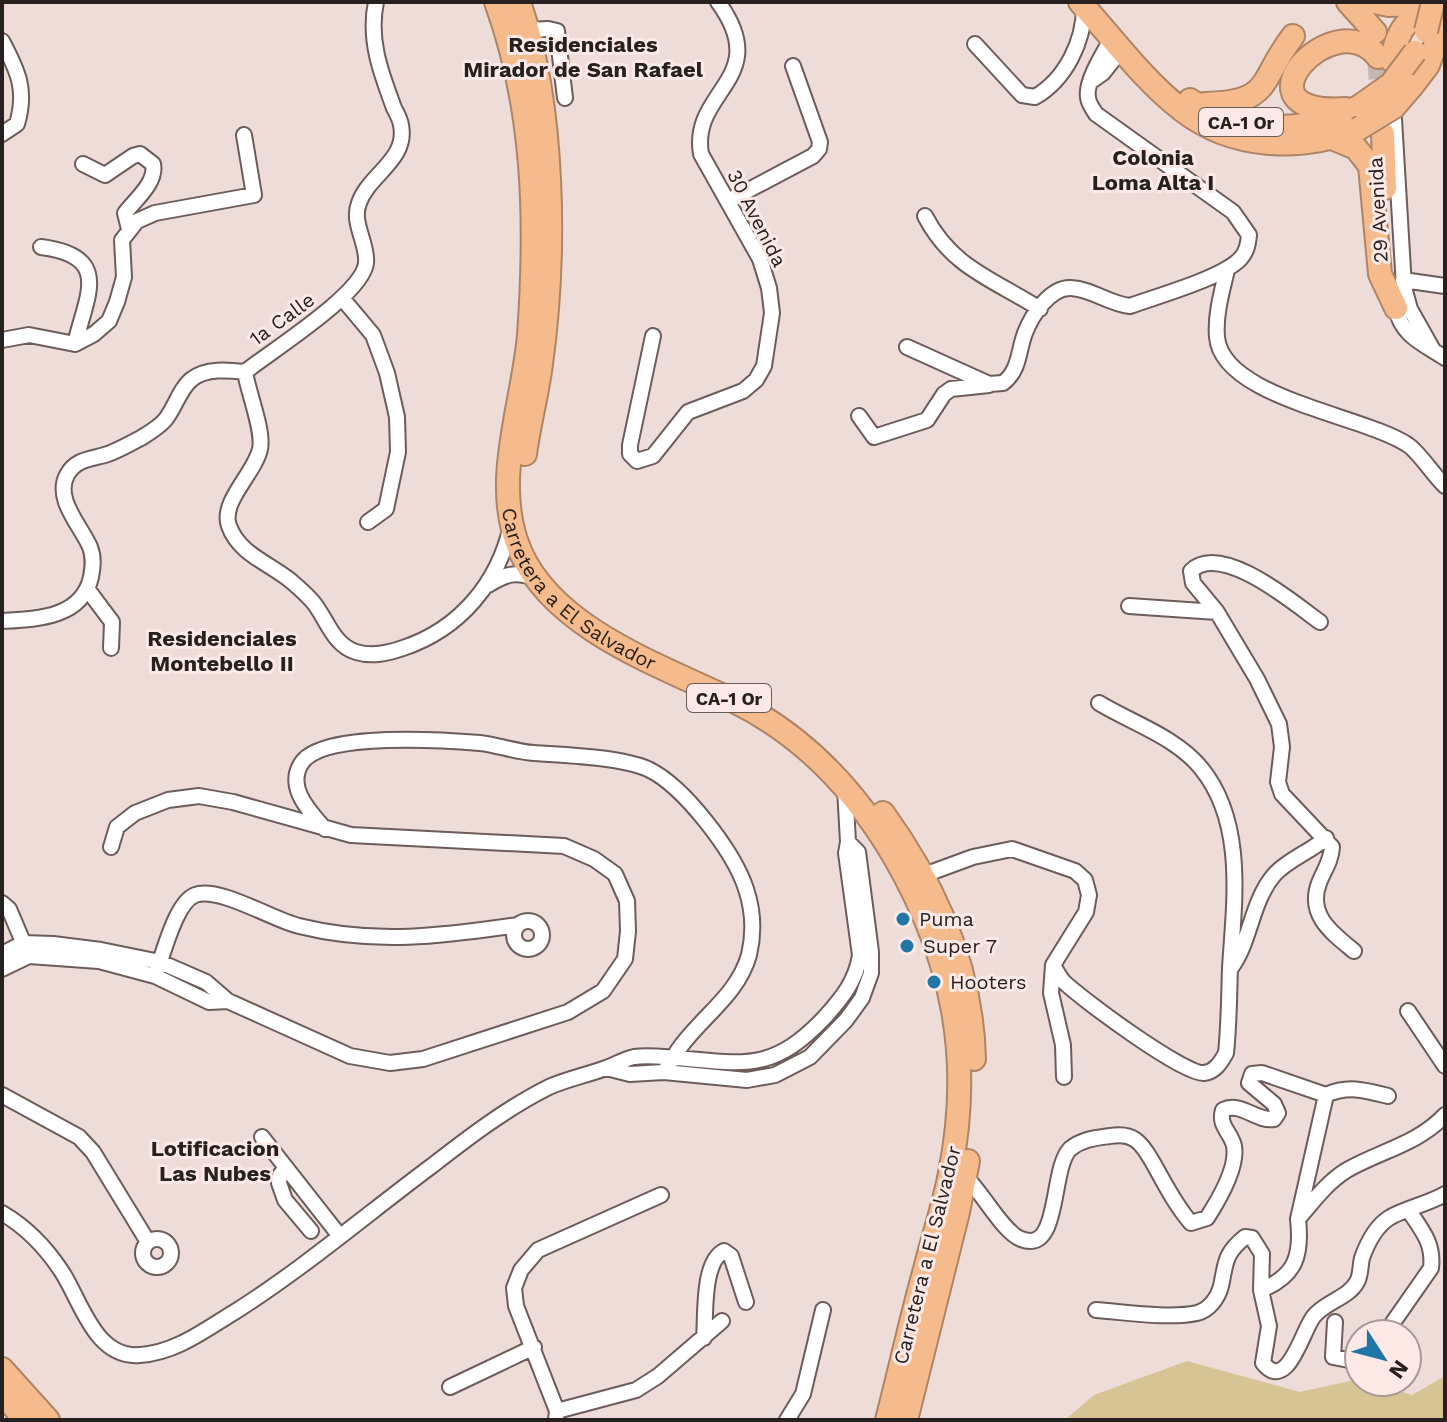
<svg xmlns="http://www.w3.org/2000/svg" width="1447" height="1422" font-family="'Work Sans',sans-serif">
<rect width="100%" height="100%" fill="#eedcd8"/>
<!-- green -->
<path fill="#d7c494" d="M1187 1361 1300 1392 1359 1379V1382H1369L1412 1395 1445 1376V1420H1065L1094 1395Z"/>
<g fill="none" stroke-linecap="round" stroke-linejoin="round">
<!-- highway-tunnel -->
<path stroke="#c6b6b3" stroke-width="22" stroke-dasharray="22 11" stroke-linecap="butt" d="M1378 57 1382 108"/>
<!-- minor casing -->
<g stroke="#6c5c5a" stroke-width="18">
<path id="minor" d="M528 30 548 29 557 31 565 98
M2 41C18 71 27 90 17 124L2 134
M975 44 1022 95 1035 97C1066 79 1084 41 1084 7
M1093 80 1103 73 1122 49
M1393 102 1404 287 1410 309 1433 350
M83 164 105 175 133 156 140 154 153 164C157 182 136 199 125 213L129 229
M728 201 813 156 819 149 820 142 793 66
M925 216C952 268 993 279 1040 309
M41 247C113 256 86 296 75 344
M1227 270C1222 291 1215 315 1217 337 1222 398 1366 416 1408 445 1419 452 1434 476 1445 486
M1403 280 1445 286
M342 298 373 335 387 373 397 417 398 452 386 509 368 522
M1396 308C1401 336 1424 344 1445 358
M653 336 630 445V454L637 461 653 456 688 412 743 391 756 380 764 366 772 313 769 288 760 259 701 154C690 90 774 79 718 2
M2 340 29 335 75 344 94 334 109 321 117 302 124 277 122 240 137 221 155 213 254 195 244 135
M907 347 989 384 1003 383C1020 370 1018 351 1025 333 1032 315 1050 287 1071 288 1092 289 1109 304 1130 306 1157 296 1223 278 1241 258 1247 251 1248 244 1249 235L1233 212 1096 114C1093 109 1088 103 1088 97 1085 82 1104 52 1112 38
M245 372C248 392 264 431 260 449 255 473 220 502 229 526 239 554 269 563 291 581 298 587 307 595 313 602 327 619 333 645 356 652 372 657 388 653 403 648 460 629 498 583 511 526
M245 372C271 351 363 294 366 263 368 243 351 223 359 203 369 174 408 160 401 125 400 119 397 114 394 108 381 73 368 40 376 2
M859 416 874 437 927 420 944 394 951 389 989 385
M488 585C506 574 515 571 534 578
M88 590 112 622 111 648
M1129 606 1217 612
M2 621C37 619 82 618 91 577 93 566 94 557 90 547 81 526 54 499 67 475 76 458 93 459 108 454 119 450 131 443 141 438 149 433 159 427 165 420 175 408 180 388 192 379 206 368 228 370 245 372
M1320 622C1295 604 1221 541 1191 571L1193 583 1217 612 1257 679 1279 724 1282 747 1278 782 1282 794 1332 847C1331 862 1324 870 1319 883 1307 915 1332 933 1354 951
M325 829C310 812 284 786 303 761 327 732 444 740 480 743 498 745 516 752 534 753 565 755 620 757 648 769 684 786 734 852 746 889 753 910 754 934 749 955 738 994 704 1015 681 1046 675 1054 670 1063 664 1072
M924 875 973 857 1012 849 1075 871 1085 880 1089 895 1086 912 1053 965 1051 993 1063 1045 1064 1077
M2 903 9 909 26 949
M514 935a14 14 0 1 1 28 0a14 14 0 1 1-28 0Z
M2 954 23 943 53 944 101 950 160 962 206 982 228 1001 350 1056 390 1063 423 1059 568 1012 603 991 625 959 628 931 627 901 615 874 594 859 564 846 351 835 233 802 199 796 168 800 135 813 117 827 111 847
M1053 965C1056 970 1059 976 1063 981 1080 998 1184 1075 1204 1073 1215 1072 1221 1062 1226 1053 1229 1025 1229 997 1230 968 1234 903 1246 823 1201 768 1176 737 1132 723 1099 703
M1231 968C1251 941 1251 902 1274 875 1287 860 1310 852 1326 838
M2 969 29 956 99 961 155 976 209 1002 228 1001
M155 976C163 956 175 903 195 895 219 886 273 920 299 926 375 945 442 936 518 925
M1408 1011 1445 1066
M606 1068 630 1074 664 1072 747 1080 775 1075 810 1057 846 1020 862 998 871 973V952L858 852 848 842
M2 1095 79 1137 93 1152 148 1242
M262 1137 339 1235
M286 1168 280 1175 279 1183 285 1200 311 1231
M965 1176C982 1192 1003 1232 1021 1239 1061 1255 1050 1169 1070 1149 1082 1139 1095 1138 1110 1136 1133 1132 1141 1142 1152 1161 1164 1182 1175 1205 1191 1223L1207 1218C1218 1201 1238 1168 1234 1146 1231 1132 1218 1126 1223 1110 1241 1101 1256 1122 1274 1119L1278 1113 1274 1104 1249 1083 1252 1074 1262 1073 1326 1095C1348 1085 1365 1090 1388 1096
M2 1213C26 1227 47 1249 62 1272 81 1301 95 1359 140 1355 175 1353 205 1330 233 1313 303 1269 367 1214 433 1165 469 1137 507 1108 549 1087 567 1079 587 1075 606 1068 615 1065 624 1059 634 1057 649 1055 662 1057 676 1058 746 1064 773 1072 825 1017 842 998 856 981 860 955L846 853 848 842 845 788
M1298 1219 1326 1095
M143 1253a14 14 0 1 1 28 0a14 14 0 1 1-28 0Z
M1261 1290C1296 1276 1302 1255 1298 1219 1312 1203 1327 1182 1347 1170 1380 1151 1418 1144 1445 1115
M1096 1310C1124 1312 1170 1319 1197 1313 1209 1310 1218 1298 1221 1286 1226 1263 1224 1254 1245 1237L1252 1238 1262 1254 1261 1290 1269 1326 1263 1363C1288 1394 1303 1328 1314 1316 1325 1302 1348 1298 1357 1282 1361 1275 1360 1266 1362 1258 1367 1244 1375 1227 1389 1218 1403 1209 1428 1204 1445 1194
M1335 1322 1333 1357 1359 1362
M1385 1334 1431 1268C1434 1244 1422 1230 1409 1211
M704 1338C706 1315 702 1262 724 1251L731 1256 746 1302
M450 1387 534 1347
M557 1411 636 1390 658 1376 722 1321
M556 1420 557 1411 516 1306 514 1288 521 1270 538 1250 661 1195
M787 1420 803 1394 823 1310"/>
</g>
<!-- highway casing -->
<g stroke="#ad8566" stroke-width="26">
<g id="highway">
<path id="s1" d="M496 2C535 109 537 222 529 335 523 406 490 484 521 553 556 630 660 665 732 700 802 734 856 791 895 858 953 959 973 1058 950 1173 944 1205 933 1237 925 1269 911 1319 900 1370 887 1420"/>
<path d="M519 2C555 107 556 255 541 364 537 395 529 424 525 454"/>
<path d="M1080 2C1113 38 1143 80 1182 110 1232 149 1300 152 1358 129"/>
<path d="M1348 2 1375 32"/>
<path d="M1373 2 1389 5 1435 4"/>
<path d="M1391 60C1400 25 1407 13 1445 13"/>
<path d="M1412 86 1428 65 1445 18"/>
<path d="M1190 100C1238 134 1310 135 1360 106"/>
<path d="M1205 104C1274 102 1258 81 1293 36"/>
<path d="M1346 109C1227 117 1335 0 1378 57"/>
<path d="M1383 134 1385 188"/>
<path d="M1332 138 1356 148 1370 166 1380 274 1396 308"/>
<path d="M883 813C935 885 972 969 974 1059"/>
<path d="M2 1369 48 1420"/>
<path d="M2 1393 25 1420"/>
<path d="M906 1420 958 1212 968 1161"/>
</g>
</g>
<!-- minor -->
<use href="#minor" stroke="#fff" stroke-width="14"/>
<!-- highway -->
<use href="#highway" stroke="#f6bb8d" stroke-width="22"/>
<!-- highway-bridge casing -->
<g stroke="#ad8566" stroke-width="26" stroke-linecap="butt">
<path id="highway-bridge" d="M1426 31 1433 2
M1360 106 1391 84 1415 52
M1358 129 1394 107 1412 86"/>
</g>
<!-- highway-bridge -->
<use href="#highway-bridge" stroke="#f6bb8d" stroke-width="22"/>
</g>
<!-- markers -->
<g fill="#2077a6" stroke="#fce9e6" stroke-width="3">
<circle cx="903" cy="919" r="8"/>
<circle cx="907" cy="946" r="8"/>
<circle cx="934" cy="982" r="8"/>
</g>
<g text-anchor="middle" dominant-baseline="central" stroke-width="6" stroke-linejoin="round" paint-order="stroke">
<!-- shield labels -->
<g fill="#fce9e6" stroke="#665c5a" stroke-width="2">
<rect x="1199" y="108" width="84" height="28" rx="6"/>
<rect x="687" y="684" width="84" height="28" rx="6"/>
</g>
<g font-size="18" font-weight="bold" fill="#26201e">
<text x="1241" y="122">CA-1 Or</text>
<text x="729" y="698">CA-1 Or</text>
</g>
<!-- street labels -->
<g font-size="20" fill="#26201e" stroke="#fce9e6">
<text transform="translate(1378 210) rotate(-93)">29 Avenida</text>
<text transform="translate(757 218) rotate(63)">30 Avenida</text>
<text transform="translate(282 319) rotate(-36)">1a Calle</text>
<text stroke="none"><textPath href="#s1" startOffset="624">Carretera a El Salvador</textPath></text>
<text transform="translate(927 1255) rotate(-76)">Carretera a El Salvador</text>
</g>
<!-- poi labels -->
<g font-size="20" fill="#26201e" stroke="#fce9e6" text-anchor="start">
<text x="919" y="919">Puma</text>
<text x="923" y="946">Super 7</text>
<text x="950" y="982">Hooters</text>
</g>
<!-- neighbourhood labels -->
<g font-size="22" font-weight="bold" fill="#26201e" stroke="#fce9e6">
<text x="583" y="44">Residenciales<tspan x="583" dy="25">Mirador de San Rafael</tspan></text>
<text x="1153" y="157">Colonia<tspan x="1153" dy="25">Loma Alta I</tspan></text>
<text x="222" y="638">Residenciales<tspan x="222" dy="25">Montebello II</tspan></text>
<text x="215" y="1148">Lotificacion<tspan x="215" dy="25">Las Nubes</tspan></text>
</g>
</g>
<!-- border -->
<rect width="1447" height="1422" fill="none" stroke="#26201e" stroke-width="8"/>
<!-- north arrow -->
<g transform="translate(1383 1358) rotate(126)"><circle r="38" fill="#fce9e6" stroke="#a69996" stroke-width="2"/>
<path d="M0-6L14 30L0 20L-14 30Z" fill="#2077a6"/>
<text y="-12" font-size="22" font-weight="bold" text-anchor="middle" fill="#26201e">N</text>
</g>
</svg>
